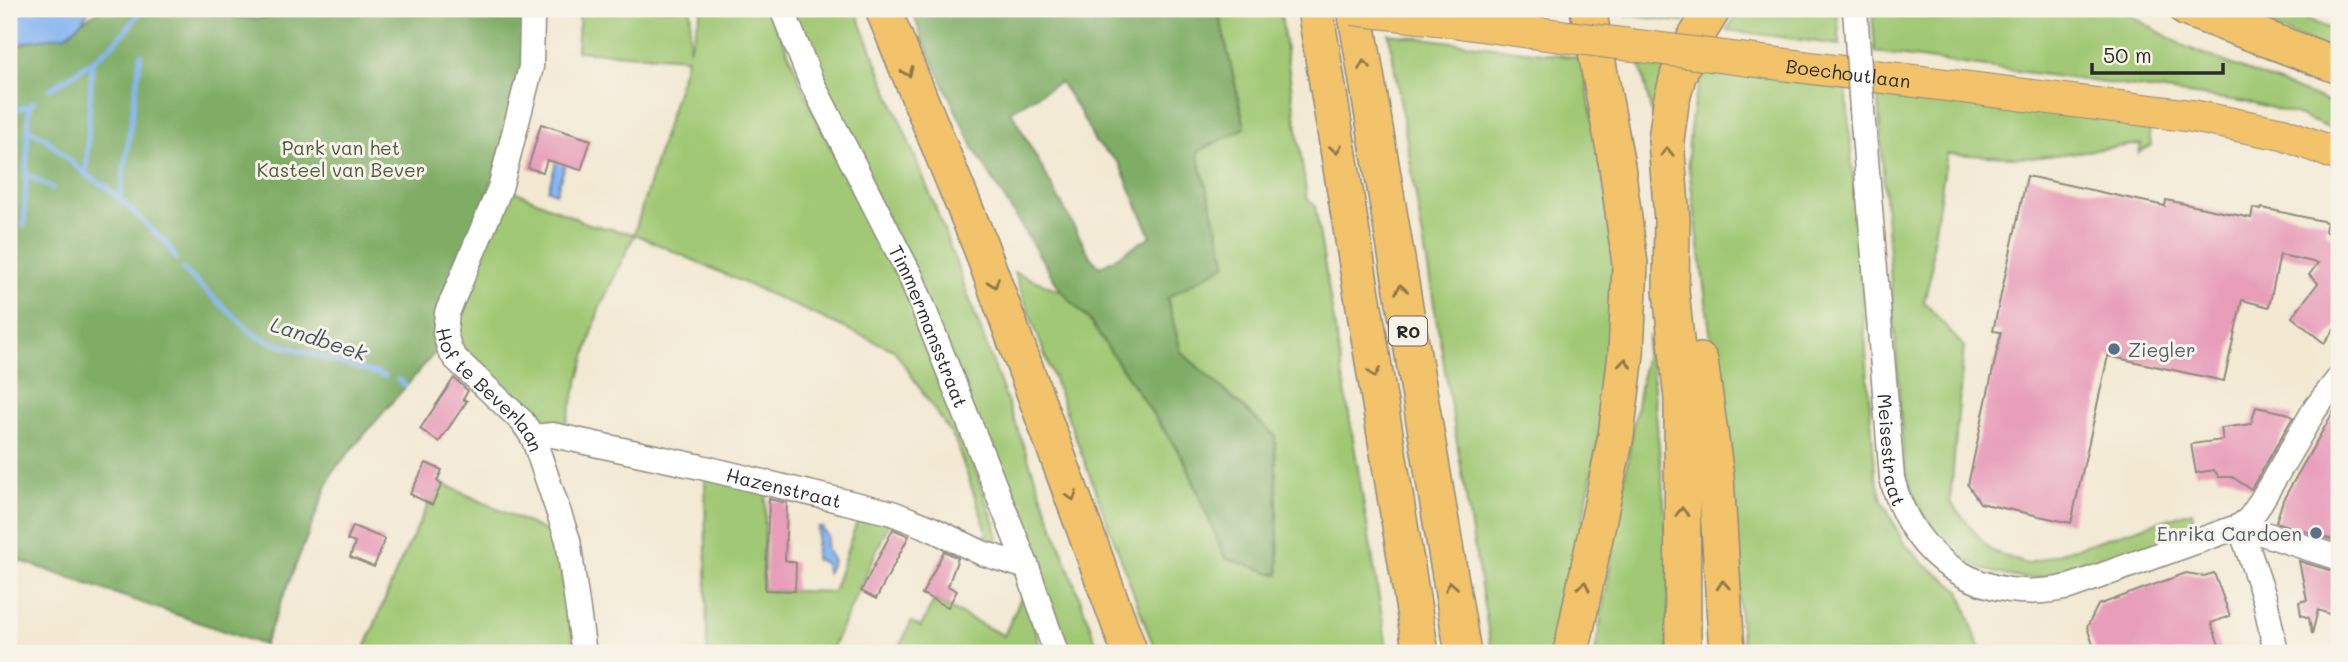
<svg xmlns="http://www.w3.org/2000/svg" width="2348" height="662" font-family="Mali,sans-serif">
<rect width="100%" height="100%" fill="#f7f3e8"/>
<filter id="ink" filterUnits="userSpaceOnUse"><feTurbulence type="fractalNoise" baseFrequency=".0143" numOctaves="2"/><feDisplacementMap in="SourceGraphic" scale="14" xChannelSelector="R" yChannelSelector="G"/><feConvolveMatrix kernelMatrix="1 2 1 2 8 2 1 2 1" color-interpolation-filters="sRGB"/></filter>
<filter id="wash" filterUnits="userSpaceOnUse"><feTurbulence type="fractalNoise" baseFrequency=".00686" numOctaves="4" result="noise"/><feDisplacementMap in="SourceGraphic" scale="28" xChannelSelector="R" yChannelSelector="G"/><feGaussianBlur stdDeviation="1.57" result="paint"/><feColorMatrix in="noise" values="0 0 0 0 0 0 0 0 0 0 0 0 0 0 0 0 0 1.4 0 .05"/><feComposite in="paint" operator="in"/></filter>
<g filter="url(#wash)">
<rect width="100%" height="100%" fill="#f3e9d3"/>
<!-- green -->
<path fill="#a1c974" stroke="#667a50" stroke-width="2" d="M580 9H691L689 50 702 9H770L814 114 918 318 994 521 998 539 994 544 974 541 988 534 955 440 894 350 635 234 599 309 565 427 541 424 532 419 453 338 451 325 508 188 588 224 634 234 687 58 577 51Z
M791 9H855L936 209 1100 653H1064L853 143Z
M1218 9H1240L1281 15 1307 199 1315 206 1388 653H1156L1014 272 1061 291 1089 320 1185 462 1225 558 1275 436 1181 352 1167 297 1226 264 1197 152 1245 127Z
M1625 9H1694L1683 22 1626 15Z
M1742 9H1837L1840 45 1726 30Z
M1872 9H2119L2186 47 2339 106V132L2297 115 2254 103 1875 52Z
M2224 9H2284L2339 33V53Z
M1389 34 1582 58 1615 250 1614 355 1558 653H1492Z
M1640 63 1666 67 1653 119Z
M1704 71 1846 83 1875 473 1882 500 1903 542 1924 564 1960 590 1981 653H1743L1728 473 1688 160C1689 129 1692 101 1704 71Z
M1877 85 2121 116 2149 128 2151 145 2139 153 2141 144 2031 158 1947 154 1932 248V269L1924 302 1964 347 1950 502 1990 550 2026 564 2192 511 2195 527 2193 531C2160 544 2126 560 2092 570 2085 572 2078 571 2071 572 2057 575 2043 578 2028 578 1962 576 1917 526 1904 464Z
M1649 335 1669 560 1668 653H1595Z
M705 474 766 491 763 590 833 592 860 513 890 521 830 653H707Z
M439 482 556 536 575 653H363L399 565 429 503 432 504 442 484Z
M1024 591 1042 653H897L911 622 921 627 934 600 1004 636Z"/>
<!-- forest -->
<path fill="#80ad66" stroke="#566c48" stroke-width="2" fill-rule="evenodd" d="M103 9H145L256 19 279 16 303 9H546L439 349 432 345 437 350 333 471 264 645 9 557V49L29 41 67 35 82 21Z
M912 9H1218L1245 128 1197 152 1227 264 1167 298 1181 352 1275 436 1279 575 1225 558 1185 461 1089 320 1061 291 974 149 922 39ZM1060 82 1080 112 1095 142 1119 163 1151 236 1100 267 1091 258 1011 111Z"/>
<!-- water -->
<path fill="#85b6f1" stroke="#58708e" stroke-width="2" d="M9 9H90L82 21 67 35 29 41 9 49Z
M557 160 566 163 556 193 548 190Z
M818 527 823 528 822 530 828 536 826 548 833 561 827 573 825 563 815 559Z"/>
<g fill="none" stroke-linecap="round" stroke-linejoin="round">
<!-- stream -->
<path stroke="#85b6f1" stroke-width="5" d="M50 89C83 68 115 49 137 16
M9 107 13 109 29 107
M28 130 45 138 86 175 107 187 167 244 176 258
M26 174 52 188
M86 175 92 61
M120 199 141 54
M24 226 29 107 34 102
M183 270 255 335 273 343 385 376
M398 380 405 385"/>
</g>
<g id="blocks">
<!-- building -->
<path fill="#e89db9" d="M541 124 591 140 581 170 547 160 543 172 528 168Z
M2027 176 2165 206 2166 200 2251 218 2253 208 2261 210 2262 208 2327 222 2325 231 2339 243V323L2324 343 2292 317 2318 283 2309 275 2318 263 2280 255 2269 307 2242 300 2224 381 2108 356 2071 523 1980 503 1968 485 2001 332 1993 331Z
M454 378 468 391 463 399 467 401 439 442 420 429Z
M2339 402V542L2276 522 2283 500Z
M2256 407 2286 413 2293 417 2251 489 2232 477H2219L2214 470 2196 473 2191 444 2223 440 2221 428 2251 424Z
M426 463 442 470 437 481 442 484 432 505 410 494Z
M769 499 787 503 785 560 796 563 795 591 765 590Z
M353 526 385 539 374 567 350 557 355 543 347 540Z
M893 529 909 536 876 599 861 591Z
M944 551 958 558 948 586 957 591 948 607 922 594Z
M2299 561 2339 573V614L2336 613 2335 616 2318 610 2312 634 2309 618 2301 615 2299 602 2307 600Z
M2186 573 2204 576 2214 573 2230 616 2211 623 2222 653H2096L2087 627 2098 605Z"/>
</g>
</g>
<g filter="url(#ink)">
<use href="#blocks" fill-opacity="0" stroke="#8f8a7f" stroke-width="2"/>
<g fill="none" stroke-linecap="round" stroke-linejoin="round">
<!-- minor casing -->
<g stroke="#8f8a7f" stroke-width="27">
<g id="minor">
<path id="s1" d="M535 9 532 19 531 67 500 188 447 313 445 333 450 351 456 359 522 421 533 437 568 540 584 653"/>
<path id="s2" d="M782 9 811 81 911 277 1027 567 1056 653"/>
<path id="s3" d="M1862 110 1892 478C1912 562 1985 606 2069 587L2240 526 2250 518 2257 508 2315 409 2339 378"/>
<path id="s4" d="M533 437 553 435 701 467 892 513 930 528 982 553 1027 567"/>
<path d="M2240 526 2265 600 2276 653"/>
<path d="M2240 526 2339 558"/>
</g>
</g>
<!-- major casing -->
<g stroke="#8f8a7f" stroke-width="34">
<g id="major">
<path d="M1437 19 1530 32"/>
<path id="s5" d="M1772 63 2192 116 2283 134 2339 155"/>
</g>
</g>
<!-- highway casing -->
<g stroke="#8f8a7f" stroke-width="38">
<path id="highway" d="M883 9 980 245 1130 653
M1315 9 1421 653
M1355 9 1463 653
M2187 9 2339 66
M1700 361 1716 477 1727 653
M1571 653 1616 436 1626 354 1630 264 1617 166 1588 9
M1683 653 1682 399 1671 291 1672 220 1666 140 1671 103 1678 76 1689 48 1713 9"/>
</g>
<!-- minor -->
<use href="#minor" stroke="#fff" stroke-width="24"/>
<!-- major -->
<use href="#major" stroke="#f2c36a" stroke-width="32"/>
<!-- highway -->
<use href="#highway" stroke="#f2c36a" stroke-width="35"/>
<!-- minor-bridge casing -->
<g stroke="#8f8a7f" stroke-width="27" stroke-linecap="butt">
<path id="minor-bridge" d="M1855 9 1862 110"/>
</g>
<!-- major-bridge casing -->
<g stroke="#8f8a7f" stroke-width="34" stroke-linecap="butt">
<path id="major-bridge" d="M1353 9 1437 19
M1530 32 1772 63"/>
</g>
<!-- minor-bridge -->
<use href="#minor-bridge" stroke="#fff" stroke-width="24"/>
<!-- major-bridge -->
<use href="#major-bridge" stroke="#f2c36a" stroke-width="32"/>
</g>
<!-- one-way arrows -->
<defs><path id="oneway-chevron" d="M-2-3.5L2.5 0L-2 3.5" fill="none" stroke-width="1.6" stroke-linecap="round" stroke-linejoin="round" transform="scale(1.75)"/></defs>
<g stroke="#8e774a">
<use href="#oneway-chevron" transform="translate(1364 65) rotate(-99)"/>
<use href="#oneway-chevron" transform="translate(908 72) rotate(67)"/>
<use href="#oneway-chevron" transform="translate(1336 149) rotate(81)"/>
<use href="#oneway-chevron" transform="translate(1667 152) rotate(-91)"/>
<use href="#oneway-chevron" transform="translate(994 283) rotate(70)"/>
<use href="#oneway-chevron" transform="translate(1401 289) rotate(-99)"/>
<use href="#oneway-chevron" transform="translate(1625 363) rotate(-83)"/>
<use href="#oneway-chevron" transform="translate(1374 373) rotate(80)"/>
<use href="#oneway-chevron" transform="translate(1072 496) rotate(70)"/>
<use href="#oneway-chevron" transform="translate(1682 512) rotate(-90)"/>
<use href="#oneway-chevron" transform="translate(1723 585) rotate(-94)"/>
<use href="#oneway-chevron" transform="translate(1451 586) rotate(-100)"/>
<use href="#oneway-chevron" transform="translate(1584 586) rotate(-78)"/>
</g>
</g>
<!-- markers -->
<g fill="#5c6f8a" stroke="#f7f3e8" stroke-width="2.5">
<circle cx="2114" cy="349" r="7"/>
<circle cx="2316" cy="533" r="7"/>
</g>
<g text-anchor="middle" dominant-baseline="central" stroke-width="6" stroke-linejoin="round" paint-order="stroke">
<!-- shield labels -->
<rect fill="#f7f3e8" stroke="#686764" stroke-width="2" x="1389" y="316.5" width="38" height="29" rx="5"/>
<g font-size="18" font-weight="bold" fill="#2b2b2b">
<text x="1408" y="331">R0</text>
</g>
<!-- street labels -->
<g font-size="19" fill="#2b2b2b" stroke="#f7f3e8">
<text stroke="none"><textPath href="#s5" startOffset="77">Boechoutlaan</textPath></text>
<text stroke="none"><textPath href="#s2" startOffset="350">Timmermansstraat</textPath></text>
<text stroke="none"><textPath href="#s1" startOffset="413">Hof te Beverlaan</textPath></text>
<text stroke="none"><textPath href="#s3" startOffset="341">Meisestraat</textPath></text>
<text stroke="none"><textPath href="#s4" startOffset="257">Hazenstraat</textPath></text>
</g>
<!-- park labels -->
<g font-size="19" fill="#4e5a41" stroke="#f7f3e8">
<text x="341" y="147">Park van het<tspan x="341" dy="22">Kasteel van Bever</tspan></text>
</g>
<!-- service labels -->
<g font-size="19" fill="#4e5e75" stroke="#f7f3e8" text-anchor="start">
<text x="2128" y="349">Ziegler</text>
<text x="2302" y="533" text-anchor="end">Enrika Cardoen</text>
</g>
<!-- water labels -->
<g font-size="21" font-style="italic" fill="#465566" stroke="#f7f3e8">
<text transform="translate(319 338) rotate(18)">Landbeek</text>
</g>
</g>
<!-- margin -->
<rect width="2348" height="662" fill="none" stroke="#f7f3e8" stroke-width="35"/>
<!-- scale -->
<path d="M2092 63v10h131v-10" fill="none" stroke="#2b2b2b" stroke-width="3.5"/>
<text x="2103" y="63" font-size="21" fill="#2b2b2b" stroke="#f7f3e8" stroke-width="5" paint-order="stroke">50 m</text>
</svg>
